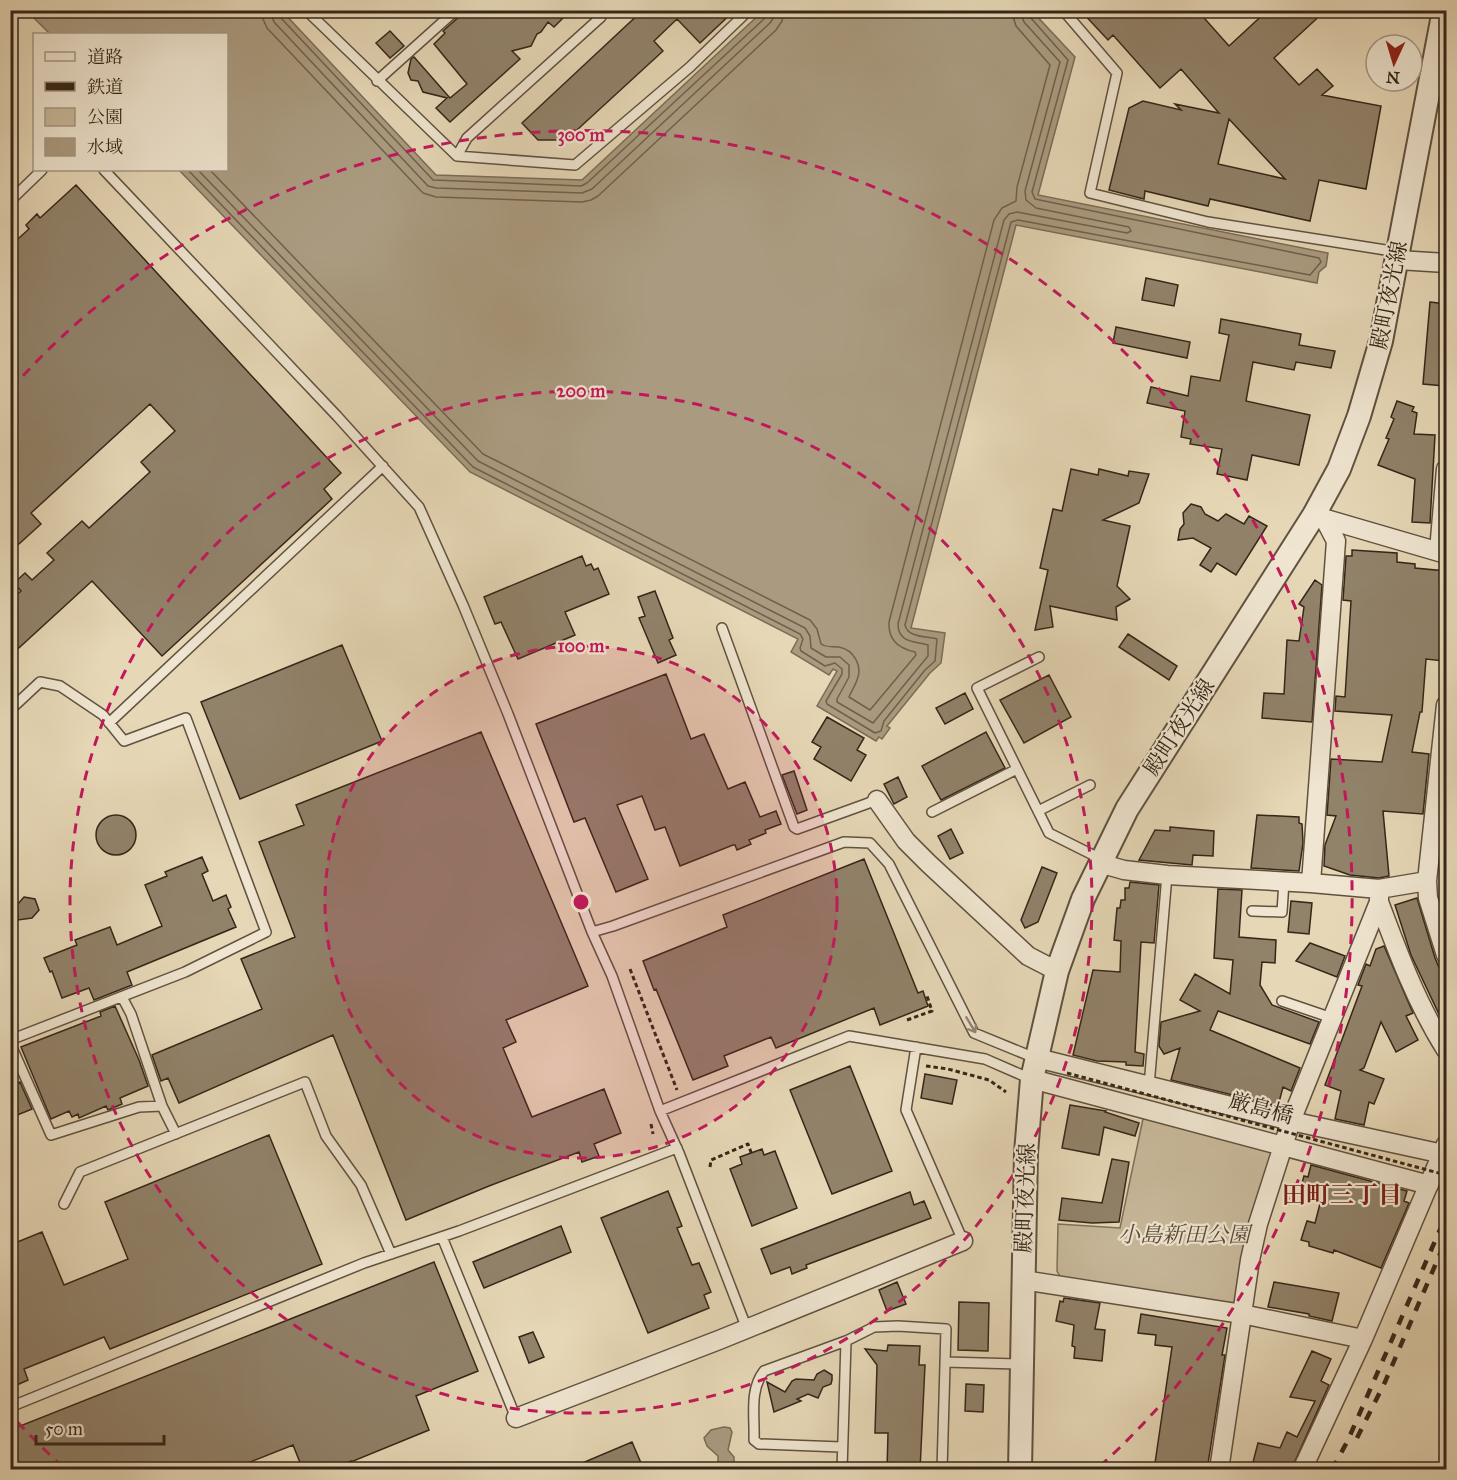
<svg xmlns="http://www.w3.org/2000/svg" width="1457" height="1480" font-family="'IM FELL Great Primer','Noto Serif JP',serif">
<rect width="100%" height="100%" fill="#e6d7b6"/>
<filter id="stains"><feTurbulence type="fractalNoise" baseFrequency=".00333" numOctaves="4"/><feColorMatrix values="0 0 0 0 .2 0 0 0 0 .09 0 0 0 0 .02 0 0 0 .5 -.17"/></filter>
<radialGradient id="worn" r=".72"><stop offset=".6" stop-color="#630" stop-opacity="0"/><stop offset="1" stop-color="#630" stop-opacity=".3"/></radialGradient>
<!-- green -->
<path fill="#c8b99b" stroke="#7e705a" stroke-width="1.5" d="M1144 1114 1275 1148 1238 1301 1230 1308 1061 1278 1057 1271 1058 1224 1120 1228Z"/>
<!-- water -->
<path fill="#aa9b80" stroke="#7b6c56" stroke-width="1.5" d="M27 11H282L436 175 582 180 763 11H1032L1075 57 1038 195 1328 253 1326 266 1319 272 1317 283 1016 225 911 628 945 633 941 663 930 673 887 726 890 728 882 739 879 737 876 741 817 706 837 671 833 669 829 675 791 652 798 639 470 472 179 170H226V34H50Z
M724 1427 730 1428 732 1432 728 1450 734 1457V1462L727 1469 720 1468 718 1464V1456L707 1446 704 1438 711 1430Z"/>
<g fill="none" stroke-linecap="round" stroke-linejoin="round">
<!-- shore -->
<path stroke="#70604c" stroke-width="1.5" d="M261 10 263 19 267 28 423 193 436 197 582 202 591 200 598 196 776 30 782 21 784 10
M270 10 274 22 428 186 436 188 582 193 592 189 770 23 774 17 775 10
M278 10 280 17 433 180 581 186 587 183 765 18 767 10
M188 170 473 467 800 634 803 639 800 648 801 651 825 666 835 663 842 669V674L826 701 827 704 875 733 881 731 884 721 925 670 935 661 937 639C926 636 908 638 905 625L1011 222 1018 220 1310 275 1321 262 1319 258 1035 199 1032 192 1068 60 1030 17 1028 10
M198 170 478 461 805 628 810 636 811 648 826 657H840L849 665V677L837 699V702L873 723 928 656V645C915 641 898 643 898 624L1004 220 1009 214 1017 212 1127 233 1131 231 1129 227 1036 208 1026 200 1025 191 1060 62 1024 22 1020 10
M210 170 483 454 810 620 817 629 821 644C827 648 832 646 839 647 854 650 863 666 857 680 855 686 851 692 849 697L870 710 916 655 915 652C898 648 888 640 889 622L994 220 1002 208 1016 201 1017 187 1050 65 1016 26 1011 10"/>
</g>
<!-- building -->
<path fill="#91826a" stroke="#352618" stroke-width="1.5" fill-rule="evenodd" d="M463 10H571L554 27 548 22 541 32 537 34 531 46 512 51 520 59 450 122 436 108 447 98 423 92 418 81 411 80 408 73 411 59 414 57 450 98 467 84 434 44 445 33 443 31 461 15Z
M643 10H735L700 43 677 19 654 41 663 51 566 140H538L522 123Z
M1080 10H1197L1229 46 1268 10H1326L1274 58 1299 85 1317 69 1333 86 1322 95 1381 106 1366 189 1319 180 1310 221 1210 199 1208 206 1145 191 1144 199 1109 190 1129 108 1143 101 1181 110 1175 104 1219 113 1181 69 1160 88 1113 35 1108 40ZM1229 119 1285 179 1218 164Z
M390 31 404 46 390 58 376 43Z
M76 185 341 473 324 489 332 499 162 656 92 581 10 656V601L21 591 14 583 25 573 32 580 54 560 47 553 82 521 89 528 150 472 141 462 175 431 150 404 31 513 41 524 10 552V246L29 229 26 225 37 214 40 218Z
M1146 278 1178 285 1174 306 1142 300Z
M1430 302 1446 304V353L1444 386 1423 384Z
M1221 319 1301 334 1299 345 1335 351 1331 368 1296 362 1294 370 1253 362 1246 401 1310 415 1299 465 1252 455 1247 480 1217 474 1222 449 1190 444 1191 439 1181 437 1185 411 1147 403 1151 387 1188 396 1191 376 1220 381 1229 335 1219 333Z
M1116 327 1190 342 1187 358 1113 343Z
M1397 401 1414 407 1412 411 1417 413 1414 434 1435 435 1430 523 1412 522 1415 479 1378 465 1389 439 1386 438 1394 419 1391 417Z
M1071 469 1098 475 1099 469 1128 476 1129 471 1149 474 1139 503 1103 520 1130 526 1117 586 1130 599 1116 607 1117 620 1050 606 1053 627 1035 630 1048 570 1040 568 1053 509 1062 511Z
M1191 504 1201 507 1205 514 1218 521 1226 514 1244 524 1249 516 1267 526 1236 575 1217 563 1211 572 1200 565 1211 548 1193 538 1178 540 1180 529 1184 524 1183 513Z
M1352 550 1397 553V562L1415 564V568L1446 571V636L1444 661 1426 659 1422 712H1420L1412 752 1429 754 1423 814 1383 811 1389 876 1379 878 1350 875 1324 866 1325 845 1336 816 1327 815 1331 759 1382 762 1392 715 1335 711 1336 696 1345 697 1351 601 1343 600 1346 556H1352Z
M582 556 586 566 591 564 594 570 598 568 609 594 565 612 575 635 518 659 501 622 495 624 484 597Z
M1315 580 1322 585 1312 722 1262 718 1264 693 1284 694 1287 640 1299 641 1304 607 1299 604Z
M655 591 673 638 669 640 676 655 658 663 639 618 645 616 638 597Z
M1128 634 1177 666 1169 680 1119 647Z
M342 645 382 741 240 799 201 702Z
M666 674 691 739 704 734 728 789 745 782 760 817 776 811 781 824 765 830 766 833 749 840 751 844 737 850 735 845H733L680 866 665 827 655 830 642 796 617 805 648 879 616 892 585 818 574 822 536 724Z
M1049 675 1071 717 1024 743 1000 700Z
M965 693 973 709 945 724 936 708Z
M827 717 864 738 857 750 866 755 851 781 814 759 821 747 812 742Z
M481 732 588 986 506 1020 516 1042 503 1048 532 1117 604 1089 621 1133 594 1144 599 1156 582 1162 579 1152 489 1186 406 1220 333 1035 179 1103 168 1078 161 1081 152 1055 262 1009 241 959 295 937 259 842 304 825 296 805Z
M986 732 1005 768 941 800 922 766Z
M794 771 807 810 797 814 782 775Z
M898 777 907 797 894 804 884 784Z
M1257 815 1299 817V823L1302 824 1303 843 1299 871 1251 868Z
M96 835a20 20 0 1 1 40 0a20 20 0 1 1-40 0Z
M1170 827 1214 831 1213 856 1193 855 1192 865 1139 860 1155 830 1170 831Z
M951 829 963 853 950 859 938 836Z
M202 857 208 871 202 874 213 901 226 895 231 907 228 909 236 927 127 972 132 985 94 1000 89 988 62 998 52 971 50 972 44 958 77 945 75 940 110 927 117 945 162 926 145 885 167 876 165 872Z
M864 859 918 993 923 991 928 1006 880 1025 874 1008 776 1048 771 1037 724 1056 728 1066 693 1080 656 989 654 990 643 961 727 927 723 915Z
M1042 867 1057 873 1038 922 1025 928 1021 920Z
M1130 882 1159 885 1154 943 1141 942 1135 1052 1144 1054 1143 1066 1126 1065V1062L1097 1061 1073 1055 1093 970 1120 972 1121 941 1114 940 1116 919 1117 908H1120L1121 900H1125V888H1129Z
M1218 889 1242 890 1239 937 1276 940 1275 963 1262 962 1260 985 1272 1005 1319 1022 1310 1044 1218 1011 1210 1030 1300 1068 1291 1091 1283 1087 1278 1106 1171 1080 1180 1048 1164 1054 1159 1046 1161 1022 1200 1011 1180 1000 1195 974 1230 994 1233 960 1214 958Z
M24 897 35 899 39 910 32 918 18 920 17 905Z
M1417 898 1435 958 1446 984V1029L1411 955 1395 905Z
M1291 901 1312 903 1309 934 1288 932Z
M1310 943 1345 956 1337 977 1296 961Z
M1384 946 1413 1013 1406 1016 1418 1040 1396 1052 1381 1022 1364 1068 1360 1070 1384 1079 1374 1104 1369 1102 1364 1125 1335 1119 1341 1091 1325 1085 1362 986 1358 985 1366 964 1370 966 1376 949Z
M115 1006 139 1060 148 1086 120 1098 122 1104 108 1110 106 1106 79 1118 78 1114 72 1117 69 1111 51 1119 21 1047 101 1016 100 1012Z
M850 1066 892 1171 832 1194 790 1090Z
M925 1074 957 1080 952 1104 921 1098Z
M20 1082 32 1109 10 1118V1086Z
M1070 1105 1106 1111 1105 1112 1139 1123 1135 1136 1104 1127 1099 1155 1062 1148Z
M269 1135 322 1264 110 1349 104 1337 24 1369 28 1380 10 1388V1245L42 1232 64 1285 128 1259 105 1202Z
M762 1149 764 1155 775 1151 797 1208 752 1226 730 1169 742 1164 740 1157Z
M1112 1159 1129 1162 1119 1222 1092 1223 1059 1220 1062 1198 1102 1203Z
M1311 1165 1407 1191 1404 1201 1409 1203 1381 1268 1334 1250 1333 1253 1309 1246V1242L1301 1240 1307 1221 1315 1223 1322 1196 1300 1190 1304 1176 1308 1177Z
M668 1191 682 1226 677 1228 692 1265 699 1263 711 1292 704 1295 709 1308 648 1333 601 1218Z
M910 1192 914 1205 924 1201 931 1218 806 1265 807 1268 792 1274 790 1267 771 1274 761 1249Z
M561 1226 571 1252 484 1288 473 1262Z
M434 1262 478 1371 416 1396 429 1430 351 1462V1461L329 1470H303L293 1445 230 1470H10V1430Z
M897 1282 906 1304 887 1311 879 1290Z
M1274 1282 1339 1293 1332 1321 1309 1316V1314L1268 1307Z
M1064 1298 1100 1303 1095 1329 1105 1330 1102 1361 1074 1358 1075 1347 1072 1346 1074 1325 1056 1321 1060 1301 1063 1302Z
M959 1302 989 1303 988 1351 958 1350Z
M1141 1314 1227 1328 1222 1355H1225L1207 1470H1154L1172 1347 1155 1345 1156 1335 1138 1333Z
M533 1332 544 1357 529 1363 519 1337Z
M888 1345 920 1346 919 1365H925L920 1470H887L888 1433H875L877 1365 865 1349 887 1351Z
M1312 1351 1331 1359 1321 1381 1329 1385 1291 1470H1251L1258 1443 1280 1448 1287 1432 1297 1437 1315 1401 1290 1397Z
M824 1370 832 1375V1380L831 1384 823 1387 818 1398 808 1394 797 1399 801 1401 774 1412 767 1382 785 1392 792 1381 796 1379 814 1380 817 1374Z
M966 1384 984 1385 983 1412 965 1411Z
M632 1442 644 1470H568V1469Z"/>
<g fill="none" stroke-linecap="round" stroke-linejoin="round">
<!-- service casing -->
<g stroke="#615240" stroke-width="12">
<path id="service" d="M306 10 457 156 575 165 690 67 749 10
M1063 10 1117 73 1090 193 1208 222 1398 252
M377 81 456 10
M457 156 467 138 601 17 602 10
M104 170 337 416 419 507 463 605 508 714 592 932 612 976 660 1111 679 1153 747 1329
M10 201 42 170
M722 628 794 827 797 829 877 800
M1039 657 977 688 1049 833 1101 859
M10 710 40 682 60 686 103 715 124 741 186 718 266 932 185 972 10 1040
M109 723 383 466
M1038 811 1090 785
M932 812 1017 769
M1252 911 1282 912 1284 881
M592 932 613 926 844 842 870 843 889 864 974 1033 1035 1058
M122 997 131 1014 162 1106
M1282 1001 1332 1018
M10 1043 51 1135 139 1107 162 1106 176 1134
M916 1047 906 1110 963 1241
M1149 1086 1167 875
M660 1111 849 1036 985 1059 1031 1079
M64 1204 80 1172 305 1082 326 1136 361 1185 391 1254
M442 1237 516 1418
M945 1362 1022 1364
M10 1407 364 1263 459 1231 677 1148
M841 1447 759 1444 754 1440C755 1417 749 1390 764 1371L846 1341
M842 1470 846 1341 874 1327 898 1326 946 1329 942 1470"/>
</g>
<!-- minor casing -->
<g stroke="#615240" stroke-width="21">
<path id="minor" d="M1398 260 1446 263
M1319 517 1446 554
M1439 551 1446 469
M1446 705 1427 881 1428 898 1446 955
M877 800 906 841 928 863 1028 956 1057 971
M1099 863 1124 870 1167 875 1311 883 1379 889 1427 881
M1311 883 1336 541 1325 520
M1379 902C1398 953 1417 1004 1446 1050
M1037 1058 1291 1121 1443 1154
M1032 1079 1429 1185
M1023 1280 1242 1314 1363 1339
M516 1418 719 1340 963 1241
M1219 1470 1250 1260 1258 1224 1291 1121 1379 902V889
M1302 1470 1363 1339 1446 1144"/>
</g>
<!-- tertiary casing -->
<g stroke="#615240" stroke-width="26">
<path id="tertiary" d="M1020 1470 1026 1153 1032 1079 1057 971 1083 899 1127 809 1314 515 1339 469 1359 416 1381 341 1444 10"/>
</g>
<!-- path -->
<path stroke="#352618" stroke-width="3" stroke-dasharray="4.5 3" stroke-linecap="butt" d="M630 969 677 1090
M907 1020 932 1011 927 996
M926 1066 948 1069 989 1080 1006 1092
M651 1124 653 1134
M710 1167 711 1160 748 1144 752 1155"/>
<!-- service -->
<use href="#service" stroke="#efe5d0" stroke-width="9"/>
<!-- minor -->
<use href="#minor" stroke="#efe5d0" stroke-width="18"/>
<!-- tertiary -->
<use href="#tertiary" stroke="#efe5d0" stroke-width="22"/>
<!-- rail -->
<path stroke="#352618" stroke-width="4.5" stroke-dasharray="10 10" stroke-linecap="butt" d="M1357 1438 1385 1382 1446 1240
M1332 1470 1348 1440 1446 1216"/>
<!-- path-bridge -->
<path stroke="#352618" stroke-width="3" stroke-dasharray="4.5 3" stroke-linecap="butt" d="M1067 1073 1446 1175"/>
</g>
<!-- one-way arrows -->
<defs><path id="oneway-shaft" d="M-6 0H5M1.5-3L5.5 0L1.5 3" fill="none" stroke-width="1.6" stroke-linecap="round" stroke-linejoin="round" transform="scale(1.5)"/></defs>
<use stroke="#928674" href="#oneway-shaft" transform="translate(971 1025) rotate(59)"/>
<!-- distance rings -->
<circle cx="581" cy="902" r="256" fill="#c2185b" fill-opacity=".12"/>
<g fill="none" stroke="#c2185b" stroke-width="3" stroke-dasharray="10 8">
<circle cx="581" cy="902" r="256"/>
<circle cx="581" cy="902" r="511"/>
<path d="M63 1467A767 767 0 0 1 11 1415M11 389A767 767 0 1 1 1099 1467"/>
</g>
<g text-anchor="middle" dominant-baseline="central" stroke-width="4.5" stroke-linejoin="round" paint-order="stroke">
<!-- street labels -->
<g font-size="22" fill="#352618" stroke="#efe5d0">
<text transform="translate(1389 295) rotate(-79)">殿町夜光線</text>
<text transform="translate(1179 727) rotate(-57)">殿町夜光線</text>
<text transform="translate(1261 1108) rotate(15)">厳島橋</text>
<text transform="translate(1025 1198) rotate(-88)">殿町夜光線</text>
</g>
<!-- park labels -->
<g font-size="22" font-style="italic" fill="#5a4b39" stroke="#efe5d0">
<text x="1184" y="1234">小島新田公園</text>
</g>
<!-- neighbourhood labels -->
<g font-size="24" font-weight="bold" fill="#7a1f14" stroke="#efe5d0">
<text x="1342" y="1195">田町三丁目</text>
</g>
</g>
<circle cx="581" cy="902" r="9" fill="#c2185b" stroke="#efe5d0" stroke-width="3"/>
<g font-size="18" text-anchor="middle" font-weight="bold" fill="#c2185b" stroke="#efe5d0" stroke-width="4.5" stroke-linejoin="round" paint-order="stroke">
<text x="581" y="141">300 m</text>
<text x="581" y="397">200 m</text>
<text x="581" y="652">100 m</text>
</g>
<!-- margin -->
<rect width="1457" height="1480" fill="none" stroke="#e6d7b6" stroke-width="36"/>
<rect x="12" y="12" width="1433" height="1456" fill="none" stroke="#352618" stroke-width="3"/>
<rect x="18" y="18" width="1421" height="1444" fill="none" stroke="#352618" stroke-width="1.5"/>
<!-- legend -->
<rect x="33" y="33" width="195" height="138" fill="#efe5d0" stroke="#a59986" stroke-width="1.5"/>
<rect x="45" y="52" width="30" height="9" fill="#efe5d0" stroke="#a59986" stroke-width="1.5"/>
<text x="87" y="63" font-size="18" fill="#352618">道路</text>
<rect x="45" y="82" width="30" height="9" fill="#352618" stroke="#a59986" stroke-width="1.5"/>
<text x="87" y="93" font-size="18" fill="#352618">鉄道</text>
<rect x="45" y="108" width="30" height="18" fill="#c8b99b" stroke="#a59986" stroke-width="1.5"/>
<text x="87" y="123" font-size="18" fill="#352618">公園</text>
<rect x="45" y="138" width="30" height="18" fill="#aa9b80" stroke="#a59986" stroke-width="1.5"/>
<text x="87" y="153" font-size="18" fill="#352618">水域</text>
<!-- north arrow -->
<g transform="translate(1394 63) rotate(184)"><circle r="28" fill="#efe5d0" stroke="#a59986" stroke-width="1.5"/>
<path d="M0-4.5L10 22L0 15L-10 22Z" fill="#8f2418"/>
<text y="-9" font-size="16" font-weight="bold" text-anchor="middle" fill="#352618">N</text>
</g>
<!-- scale -->
<path d="M36 1435v9h128v-9" fill="none" stroke="#352618" stroke-width="3"/>
<text x="45" y="1435" font-size="18" fill="#352618" stroke="#efe5d0" stroke-width="4.5" paint-order="stroke">50 m</text>
<rect width="100%" height="100%" filter="url(#stains)"/>
<rect width="100%" height="100%" fill="url(#worn)"/>
</svg>
